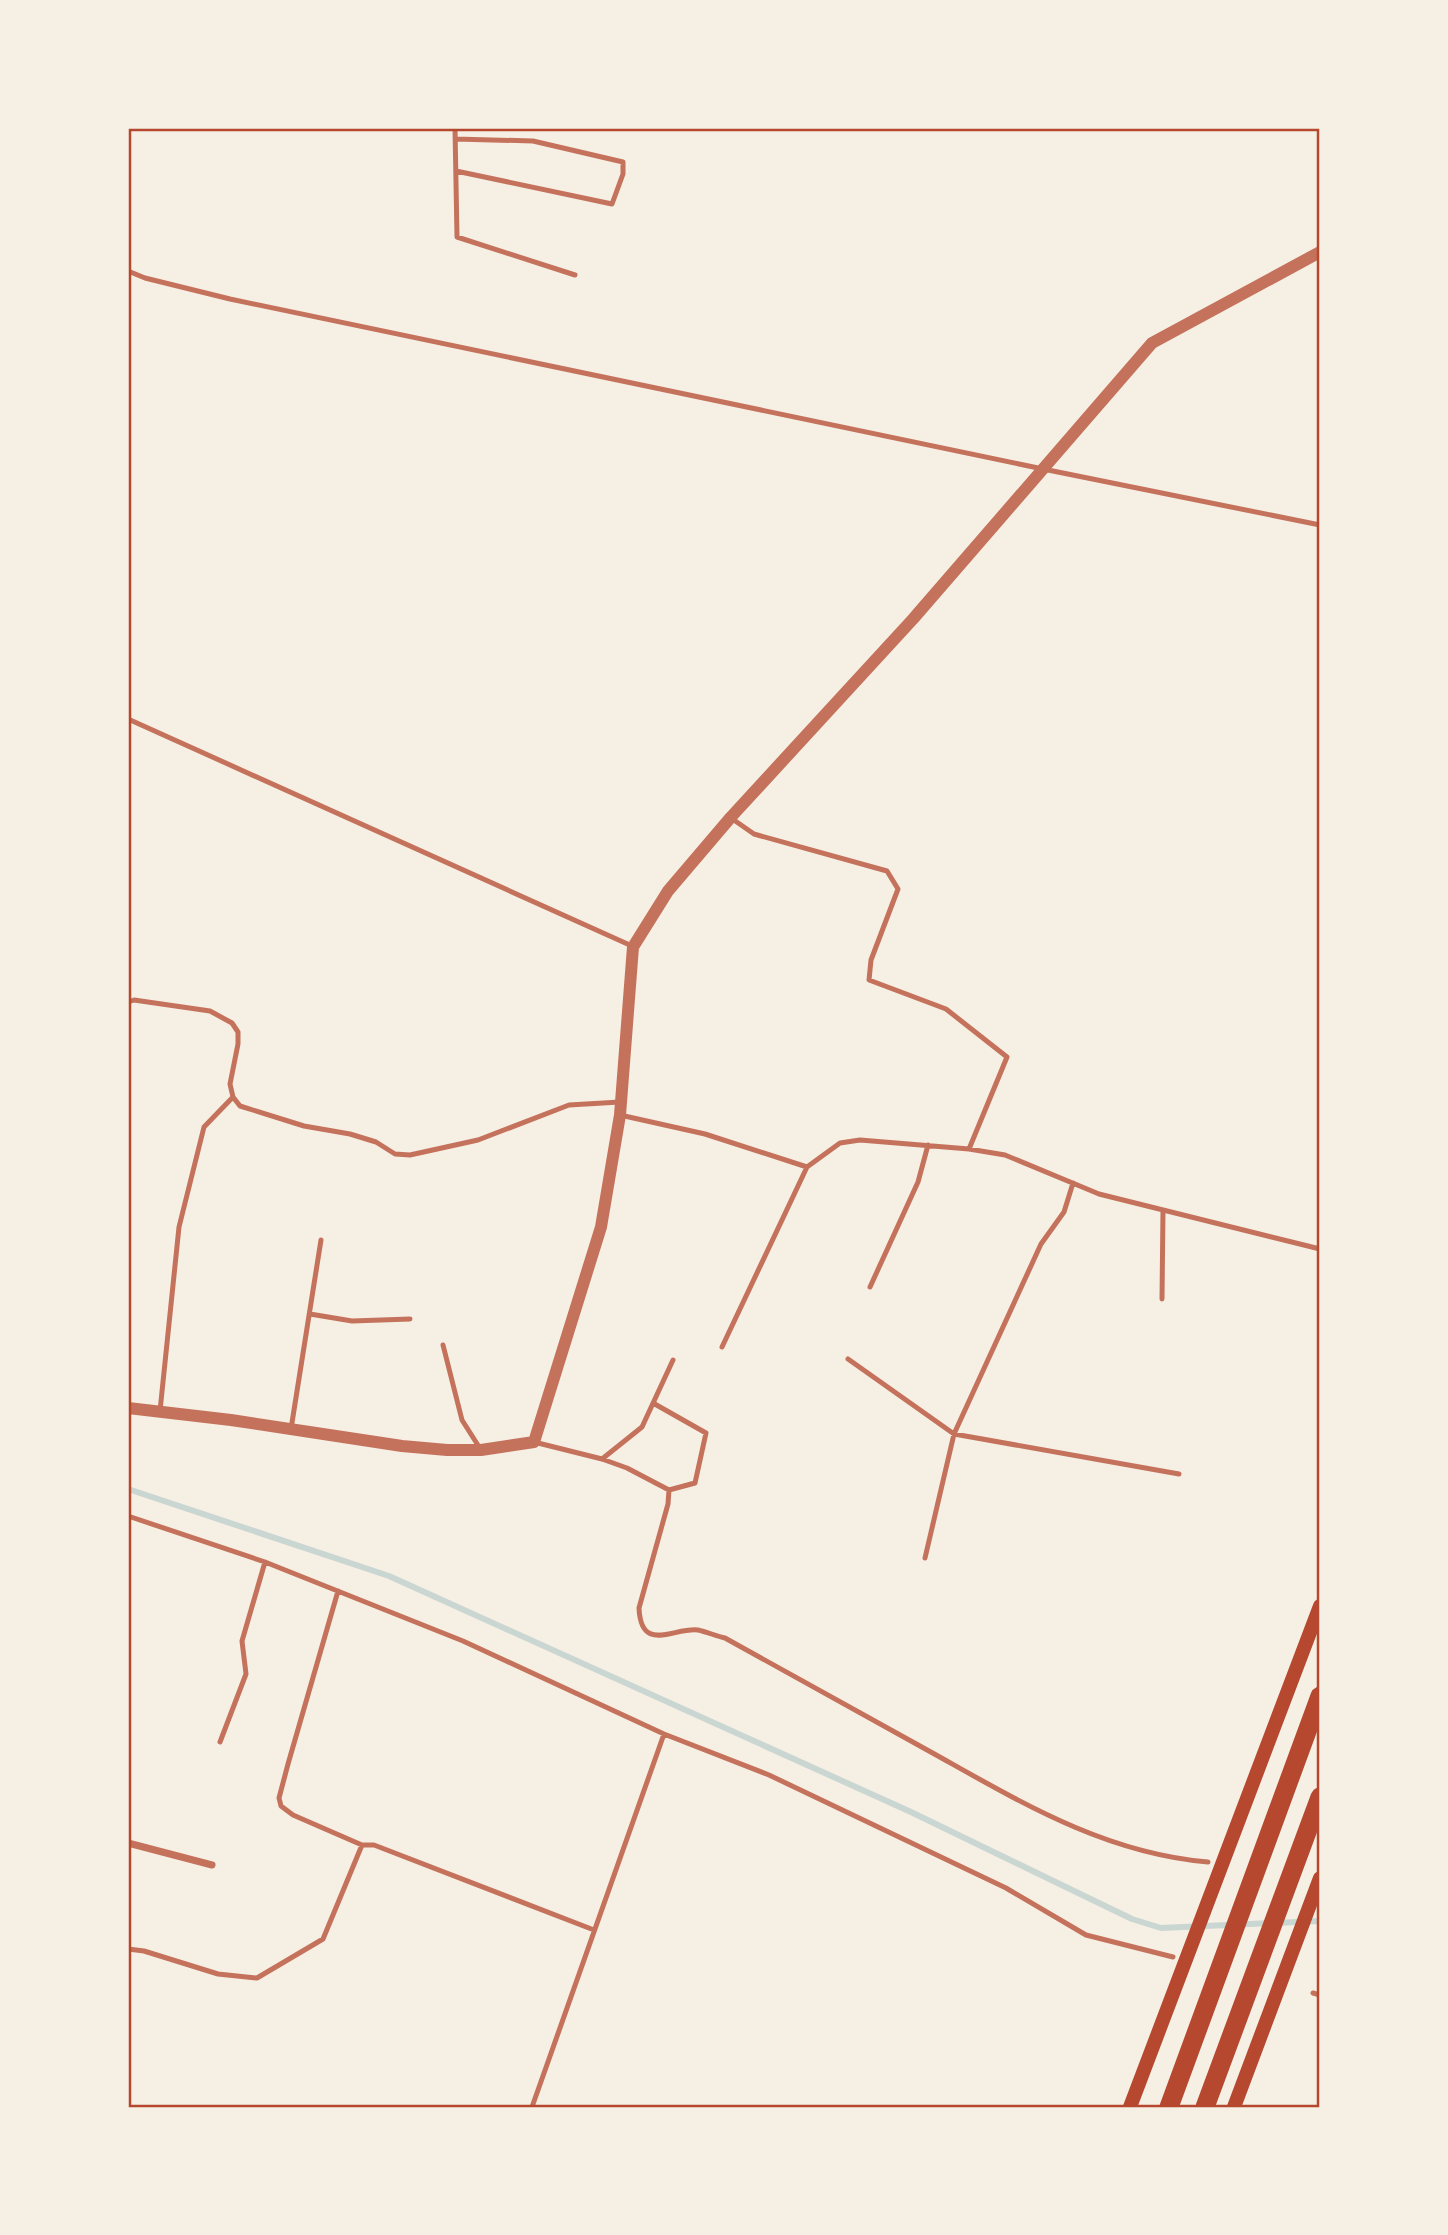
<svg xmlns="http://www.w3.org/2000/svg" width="1448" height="2235" font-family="Lora,serif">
<rect width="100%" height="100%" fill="#f6efe4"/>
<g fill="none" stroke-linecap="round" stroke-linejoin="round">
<!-- stream -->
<path stroke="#c9d6d2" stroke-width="6" d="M128 1489 389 1576 911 1812 1132 1919 1161 1928 1320 1921"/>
<!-- service -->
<path stroke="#c5725c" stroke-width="5" d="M455 128 457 237 575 275
M455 139 533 141 623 162V174L612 204 456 171
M128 271 145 278 230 299 1043 469 1320 525
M128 719 632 946
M731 818 754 834 887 871 898 889 871 960 869 980 946 1009 1007 1057 969 1149
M128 1002 134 1000 210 1011 232 1023 238 1032V1044L230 1084 233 1097 240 1106 304 1126 350 1134 376 1142 395 1154 410 1155 478 1140 569 1105 620 1102
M620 1115 705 1134 807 1167 840 1143 860 1140 969 1149 1005 1155 1099 1194 1320 1249
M870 1287 918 1182 928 1145
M1162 1299 1163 1211
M310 1314 352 1321 410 1319
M443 1345 462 1420 481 1450
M722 1347 807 1167
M848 1359 954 1434 1179 1474
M653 1403 706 1433 695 1483 669 1490
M160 1411 179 1227 204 1127 233 1097
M291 1429 321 1240
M534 1442 602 1459 627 1468 669 1490 668 1504 639 1608C641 1654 674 1627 698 1630 707 1632 716 1636 725 1638 793 1676 861 1714 929 1751 1019 1801 1103 1853 1208 1862
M602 1459 642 1427 673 1360
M128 1516 265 1562 463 1641 664 1734 769 1775 1006 1888 1086 1935 1173 1957
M925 1558 954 1434 1041 1244 1064 1212 1073 1183
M338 1591 288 1764 279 1798 281 1806 293 1815 362 1845H374L594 1930
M220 1742 246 1674 242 1641 265 1562
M128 1949 144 1951 218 1974 257 1978 323 1939 362 1845
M1313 1993 1320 1995
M532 2107 664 1734"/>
<!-- minor -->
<path stroke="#c5725c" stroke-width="7" d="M128 1843 212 1865"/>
<!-- tertiary -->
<path stroke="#c5725c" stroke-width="12" d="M128 1408 231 1420 402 1446 447 1450H481L534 1442 601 1227 620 1115 633 947 668 891 731 817 913 619 1152 343 1320 252"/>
<!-- secondary -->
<path stroke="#b5482f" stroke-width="14" d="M1130 2107 1320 1606
M1234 2107 1320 1878"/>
<!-- trunk -->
<path stroke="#b5482f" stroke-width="19" d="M1169 2107 1320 1696
M1205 2107 1320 1797"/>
</g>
<!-- border -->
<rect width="1448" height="2235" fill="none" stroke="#f6efe4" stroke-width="259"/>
<rect x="130" y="130" width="1188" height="1976" fill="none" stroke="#b5482f" stroke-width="2.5"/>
</svg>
